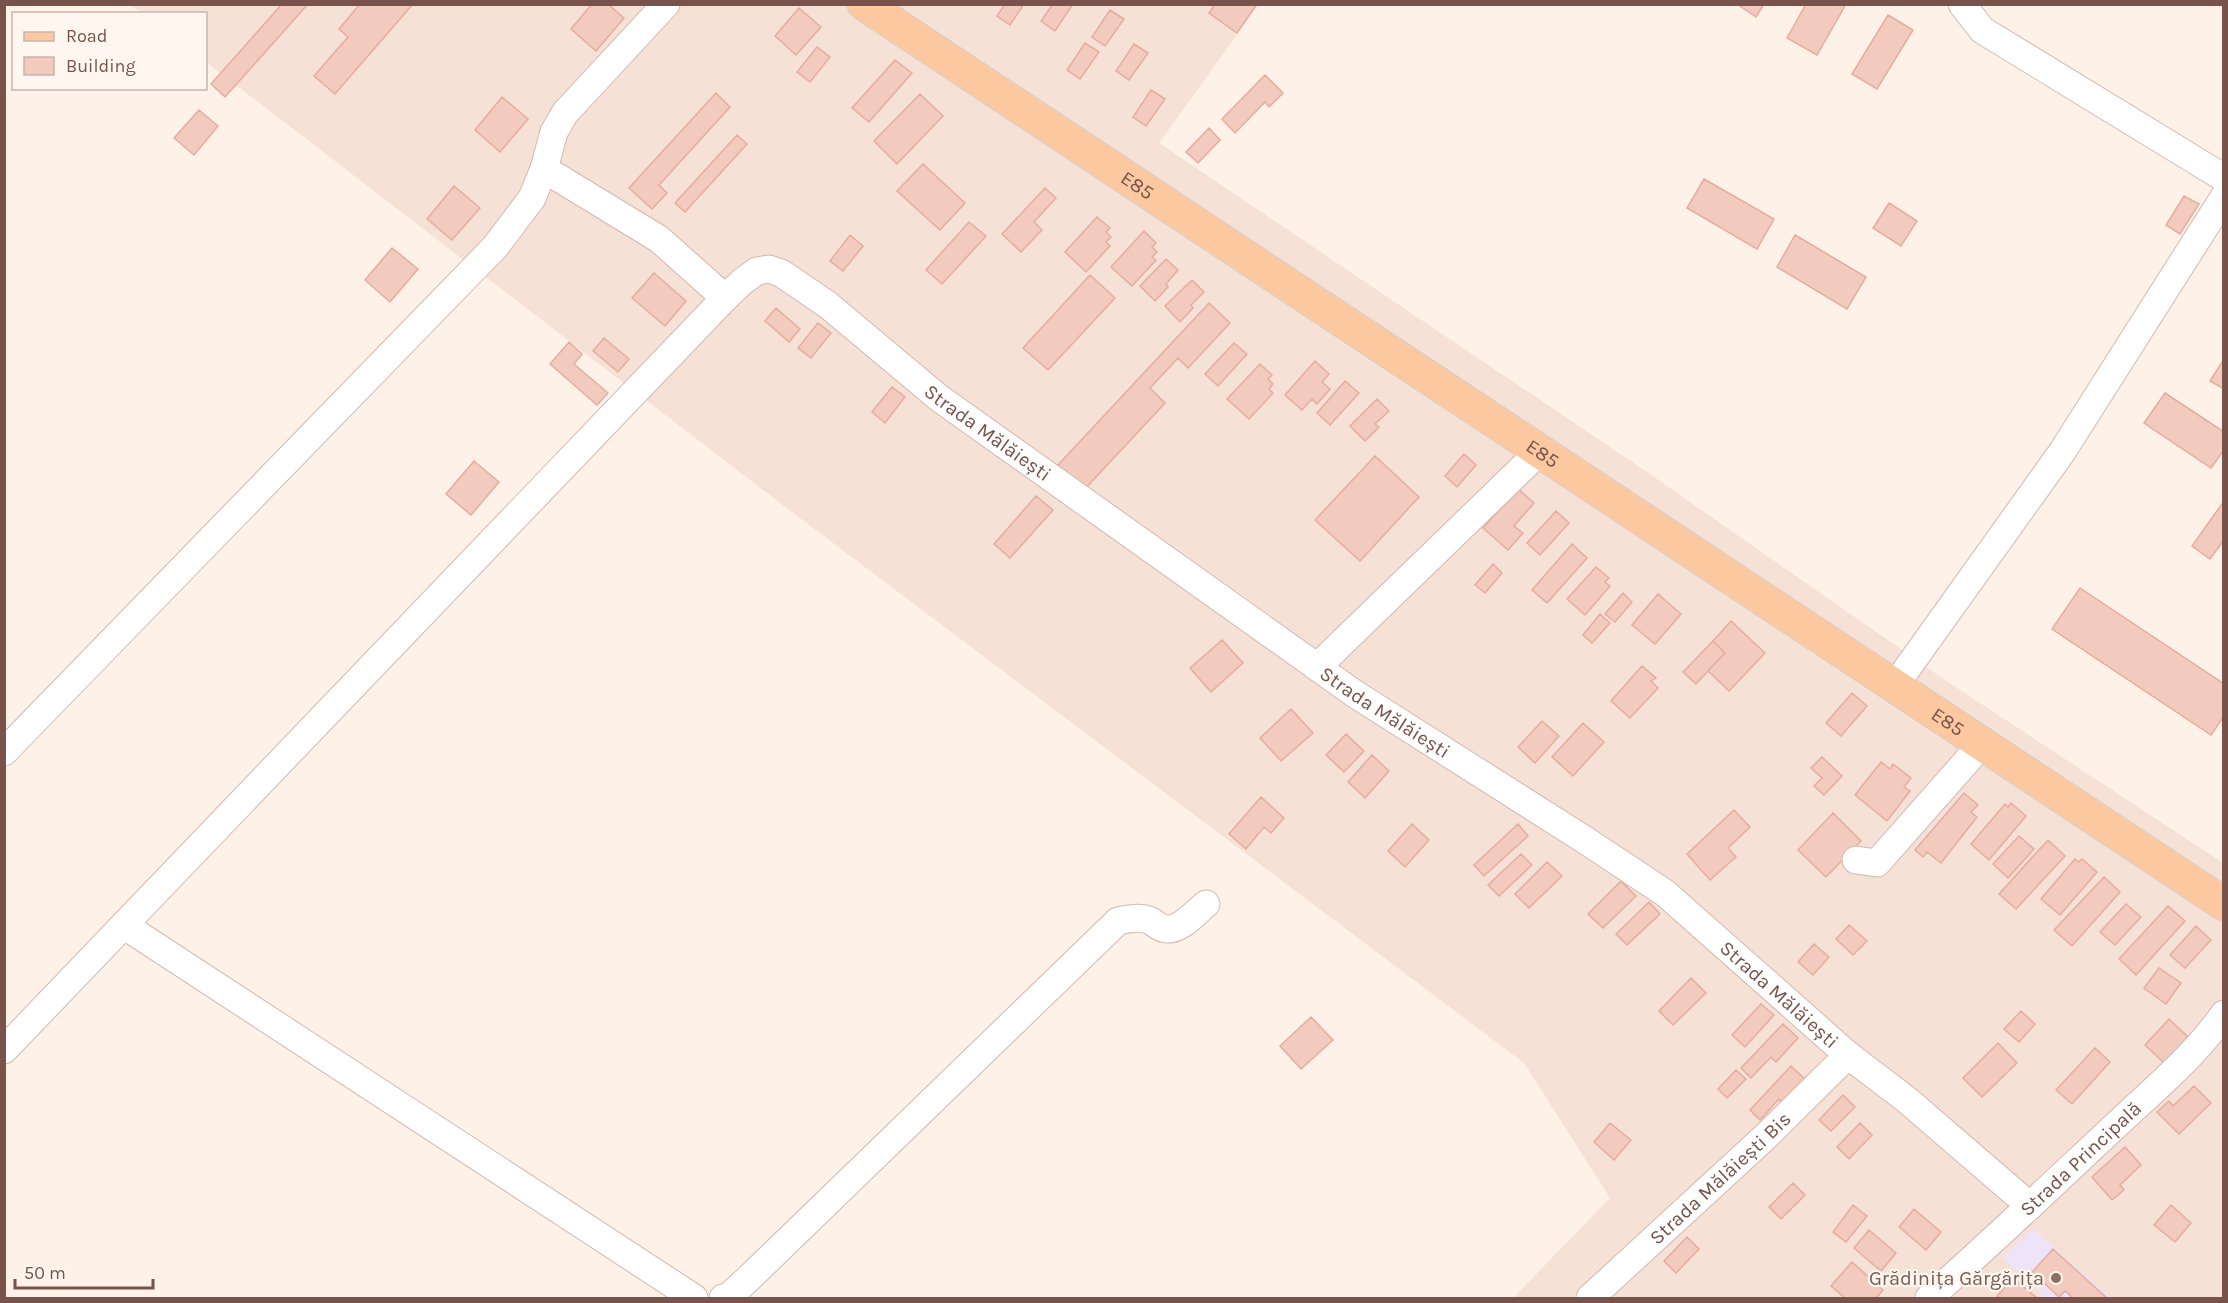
<svg xmlns="http://www.w3.org/2000/svg" width="2228" height="1303" font-family="Karla,sans-serif">
<rect width="100%" height="100%" fill="#fdf1e8"/>
<!-- residential -->
<path fill="#f5e1d6" d="M130 5H1258L1159 143 1647 472 1945 680 2223 863V1298H1513L1610 1198 1524 1063 784 506 206 62V14L142 13Z"/>
<!-- education -->
<path fill="#eee4fa" d="M2033 1229 2111 1298H2046L2002 1257Z"/>
<!-- building -->
<path fill="#f3cabe" stroke="#e6ac9e" stroke-width="1.5" d="M282 4H308L225 97 211 84Z
M360 4H413L335 94 314 76 348 37 339 29Z
M592 4H608L624 18 596 51 571 29Z
M1005 4H1024L1010 25 997 16Z
M1053 4H1073L1055 31 1041 21Z
M1215 4H1257L1237 33 1209 13Z
M1737 4H1764L1756 17Z
M1806 4H1846L1817 55 1787 38Z
M799 8 821 27 796 55 775 36Z
M1110 10 1124 19 1105 46 1092 37Z
M1888 15 1913 30 1877 89 1852 74Z
M1085 43 1099 52 1080 79 1067 70Z
M1134 44 1148 53 1129 80 1116 71Z
M817 47 830 57 810 82 797 72Z
M895 60 912 73 869 122 852 108Z
M1265 75 1283 93 1269 107 1265 102 1235 133 1222 119Z
M1151 90 1165 99 1146 126 1133 117Z
M716 93 730 107 659 185 667 193 652 209 629 188Z
M920 94 943 116 897 164 874 141Z
M502 97 528 119 500 152 475 130Z
M199 110 218 126 194 155 174 138Z
M1209 128 1220 140 1198 163 1186 152Z
M737 135 747 144 685 212 675 203Z
M923 164 965 203 940 230 897 191Z
M1704 179 1774 219 1757 249 1687 208Z
M454 186 480 208 452 240 427 219Z
M1045 188 1056 198 1034 222 1042 230 1021 252 1002 234Z
M2184 196 2199 204 2180 234 2166 225Z
M1889 203 1917 221 1901 246 1873 228Z
M1097 217 1110 228 1106 232 1111 237 1106 242 1110 246 1086 272 1065 252Z
M969 222 986 236 942 284 926 270Z
M1144 231 1156 243 1152 247 1157 252 1152 257 1156 260 1132 286 1111 267Z
M850 235 863 246 843 271 830 261Z
M1795 235 1866 277 1847 309 1777 267Z
M392 248 418 269 390 302 365 280Z
M1166 259 1178 270 1166 284 1168 287 1155 301 1140 286Z
M654 273 686 301 665 326 632 298Z
M1090 275 1115 298 1048 370 1023 348Z
M1192 280 1204 292 1191 305 1193 308 1180 322 1165 306Z
M1209 303 1230 323 1188 368 1178 358 1150 388 1165 403 1084 490 1058 465Z
M776 308 800 329 789 342 765 321Z
M818 323 831 333 811 358 798 348Z
M604 338 629 359 618 372 593 351Z
M569 342 582 354 574 364 608 393 597 405 550 364Z
M1234 343 1247 354 1218 386 1205 374Z
M2224 359V389L2210 381Z
M1315 361 1329 374 1322 382 1330 389 1317 404 1312 399 1302 410 1285 395Z
M1260 364 1272 375 1268 379 1273 384 1269 389 1273 393 1249 419 1227 399Z
M1345 381 1359 393 1330 425 1317 413Z
M892 387 905 397 885 423 872 412Z
M2165 393 2224 432V450L2211 468 2144 423Z
M1377 399 1389 411 1375 424 1379 427 1365 441 1350 426Z
M1464 454 1476 465 1457 487 1445 476Z
M1375 456 1419 497 1360 561 1315 520Z
M474 461 499 482 471 515 446 494Z
M1518 489 1534 503 1514 526 1523 533 1508 550 1483 528Z
M1036 496 1053 510 1010 558 994 544Z
M2224 501V540L2210 559 2192 546Z
M1556 511 1569 523 1540 555 1527 543Z
M1572 544 1587 558 1547 603 1532 590Z
M1493 564 1502 573 1485 593 1475 585Z
M1596 567 1609 578 1605 582 1610 586 1585 615 1567 599Z
M2080 588 2224 684V716L2211 735 2052 629Z
M1623 593 1632 602 1615 622 1605 614Z
M1658 594 1681 614 1655 644 1632 625Z
M1600 614 1610 623 1592 643 1583 635Z
M1731 621 1765 653 1729 691 1708 671 1725 653 1713 641Z
M1222 640 1243 663 1211 692 1190 668Z
M1713 641 1725 653 1696 684 1683 672Z
M1642 666 1656 678 1651 681 1658 688 1630 718 1611 701Z
M1852 693 1867 706 1841 736 1826 723Z
M1291 709 1313 733 1281 761 1260 738Z
M1542 721 1559 736 1535 763 1518 747Z
M1583 723 1604 742 1573 776 1552 757Z
M1346 734 1364 751 1344 772 1326 755Z
M1372 755 1389 771 1365 798 1348 782Z
M1822 757 1842 776 1824 795 1814 786 1822 778 1811 768Z
M1881 762 1890 769 1893 764 1911 778 1904 787 1910 791 1887 821 1855 795Z
M1964 793 1978 805 1971 812 1977 817 1941 863 1927 852 1923 857 1915 850Z
M1261 797 1284 818 1271 833 1264 827 1246 849 1229 834Z
M2011 803 2026 816 1989 860 1971 844 2005 804 2008 807Z
M1734 810 1750 827 1728 848 1736 857 1710 880 1687 854Z
M1833 813 1861 841 1826 877 1798 850Z
M1412 824 1429 840 1405 867 1388 851Z
M1518 824 1528 836 1484 876 1474 865Z
M2019 836 2034 849 2008 878 1993 864Z
M2048 840 2065 856 2016 909 1999 894Z
M1521 854 1532 865 1499 896 1488 885Z
M2075 859 2079 862 2082 859 2097 872 2060 915 2041 899Z
M1547 862 1562 876 1529 908 1515 894Z
M2104 877 2120 892 2072 946 2054 930Z
M1621 881 1636 896 1603 928 1588 914Z
M1649 902 1660 914 1627 945 1616 934Z
M2126 904 2141 917 2115 945 2100 932Z
M2168 906 2185 921 2136 975 2119 959Z
M1849 925 1867 941 1853 955 1836 939Z
M2196 926 2211 940 2185 968 2170 955Z
M1814 944 1829 957 1813 975 1798 962Z
M2159 968 2181 983 2166 1004 2144 988Z
M1691 978 1706 993 1673 1025 1659 1011Z
M1761 1004 1774 1015 1745 1047 1732 1035Z
M2021 1011 2035 1024 2019 1042 2004 1029Z
M1311 1017 1333 1040 1301 1069 1280 1046Z
M2169 1019 2188 1037 2164 1063 2145 1045Z
M1783 1024 1798 1038 1776 1062 1771 1057 1751 1078 1741 1068Z
M1998 1043 2017 1063 1982 1097 1963 1078Z
M2095 1048 2110 1062 2072 1104 2056 1090Z
M1791 1066 1807 1081 1784 1104 1779 1099 1760 1120 1750 1110Z
M1736 1070 1746 1079 1727 1098 1718 1089Z
M2194 1086 2211 1103 2179 1134 2157 1112 2169 1101 2173 1106Z
M1843 1095 1855 1107 1831 1131 1819 1120Z
M1610 1123 1631 1140 1614 1160 1594 1142Z
M1860 1123 1872 1135 1849 1159 1837 1147Z
M2125 1147 2141 1165 2120 1185 2124 1190 2112 1200 2092 1177Z
M1793 1183 1805 1195 1781 1219 1769 1207Z
M1853 1205 1867 1216 1846 1242 1833 1232Z
M2171 1205 2191 1223 2175 1242 2154 1225Z
M1914 1209 1941 1232 1926 1250 1899 1227Z
M1869 1230 1896 1253 1881 1271 1854 1248Z
M1687 1237 1699 1249 1676 1273 1664 1261Z
M2053 1249 2107 1298H2073L2065 1291 2059 1297 2032 1272Z
M1852 1262 1883 1290 1876 1298H1845L1831 1286Z
M2013 1278 2037 1298H2000L1997 1296Z"/>
<g fill="none" stroke-linecap="round" stroke-linejoin="round">
<!-- minor casing -->
<g stroke="#d2b9af" stroke-width="29">
<g id="minor">
<path d="M1962 4 1982 30 2224 178"/>
<path d="M544 169 659 239 725 298"/>
<path d="M1317 667 1540 451"/>
<path d="M1906 670 2062 452 2224 197"/>
<path d="M4 752 495 247 532 198 544 169 554 132 565 113 666 4"/>
<path d="M1856 860 1877 863 1982 744"/>
<path d="M125 926 694 1298"/>
<path id="s1" d="M4 1050 725 298 743 281 757 271 769 269 781 273 828 305 939 398 1355 694 1585 840 1665 893 1848 1055 1907 1100 2030 1206"/>
<path d="M723 1298 728 1297 747 1280 1118 921C1129 919 1140 916 1151 921 1156 924 1160 929 1167 929 1181 930 1196 912 1206 904"/>
<path id="s2" d="M1590 1298 1764 1138 1848 1055"/>
<path id="s3" d="M1929 1298C1991 1243 2052 1185 2113 1128 2151 1092 2194 1057 2224 1014"/>
</g>
</g>
<!-- major casing -->
<g stroke="#d9cfcd" stroke-width="35">
<g id="major">
<path id="s4" d="M864 4 2224 904"/>
</g>
</g>
<!-- minor -->
<use href="#minor" stroke="#fff" stroke-width="27"/>
<!-- major -->
<use href="#major" stroke="#fcc89f" stroke-width="33"/>
</g>
<!-- markers -->
<circle fill="#8d6e63" stroke="#fff6ef" stroke-width="2" cx="2056" cy="1278" r="6"/>
<g text-anchor="middle" dominant-baseline="central" stroke-width="4.5" stroke-linejoin="round" paint-order="stroke">
<!-- street labels -->
<g font-size="20" fill="#78524b" stroke="#fff6ef">
<text stroke="none"><textPath href="#s4" startOffset="328">E85</textPath></text>
<text stroke="none"><textPath href="#s1" startOffset="1370">Strada Mălăiești</textPath></text>
<text stroke="none"><textPath href="#s4" startOffset="814">E85</textPath></text>
<text stroke="none"><textPath href="#s1" startOffset="1856">Strada Mălăiești</textPath></text>
<text stroke="none"><textPath href="#s4" startOffset="1300">E85</textPath></text>
<text stroke="none"><textPath href="#s1" startOffset="2342">Strada Mălăiești</textPath></text>
<text stroke="none"><textPath href="#s3" startOffset="206">Strada Principală</textPath></text>
<text stroke="none"><textPath href="#s2" startOffset="177">Strada Mălăiești Bis</textPath></text>
</g>
<!-- education labels -->
<g font-size="20" fill="#785e54" stroke="#fff6ef" text-anchor="end">
<text x="2044" y="1278">Grădinița Gărgărița</text>
</g>
</g>
<!-- border -->
<rect width="2228" height="1303" fill="none" stroke="#78524b" stroke-width="12"/>
<!-- legend -->
<rect x="12" y="12" width="195" height="78" fill="#fff6ef" stroke="#c9b4ad" stroke-width="1.5"/>
<rect x="24" y="32" width="30" height="9" fill="#fcc89f" stroke="#c9b4ad" stroke-width="1.5"/>
<text x="66" y="42" font-size="18" fill="#78524b">Road</text>
<rect x="24" y="57" width="30" height="18" fill="#f3cabe" stroke="#c9b4ad" stroke-width="1.5"/>
<text x="66" y="72" font-size="18" fill="#78524b">Building</text>
<!-- scale -->
<path d="M15 1279v9h138v-9" fill="none" stroke="#78524b" stroke-width="3"/>
<text x="24" y="1279" font-size="18" fill="#78524b" stroke="#fff6ef" stroke-width="4.5" paint-order="stroke">50 m</text>
</svg>
